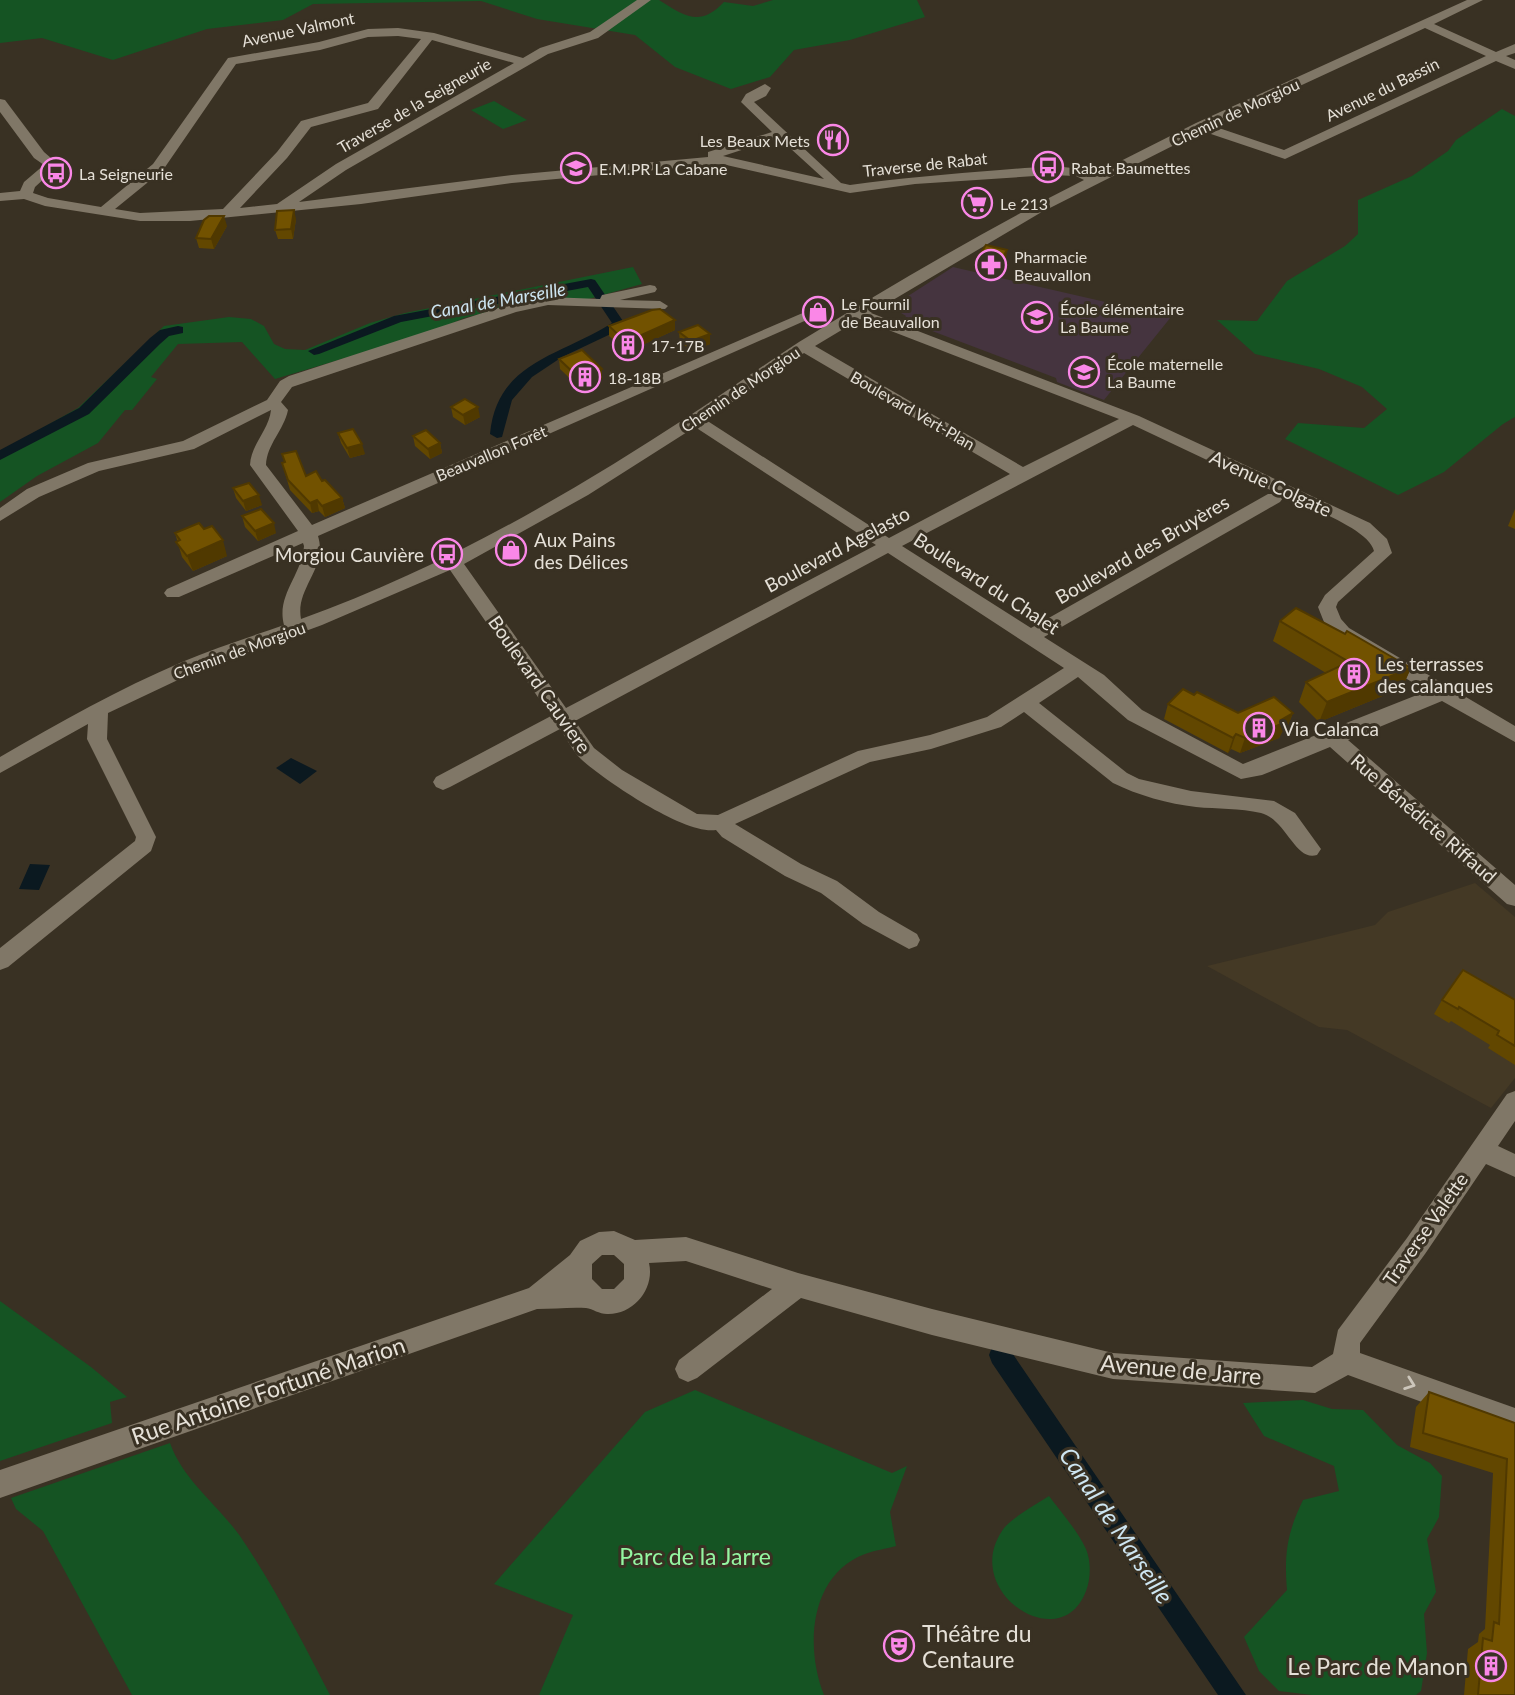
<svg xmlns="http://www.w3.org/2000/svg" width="1515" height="1695" font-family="Lato,sans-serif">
<rect width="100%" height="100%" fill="#393123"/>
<!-- built -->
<path fill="#443925" d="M1475 883 1515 917V1078L1491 1108 1347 1030 1319 1027 1207 966 1375 925 1388 912Z"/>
<!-- education -->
<path fill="#45343f" d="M953 267 1171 317 1104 400 1057 382 1056 378 903 320 906 316 891 307Z"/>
<!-- green -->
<path fill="#155423" d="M0 0H659C686 17 700 27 724 2L753 6 773 0H917L925 17 850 40 794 50 770 77 731 89 675 67 635 35 537 19 481 1 313 4 283 20 207 29 113 60 42 38 0 43Z
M494 101 527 120 503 129 471 110Z
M1502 109 1515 116V417L1503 424 1444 472 1398 495 1285 439 1298 423 1364 428 1387 409 1362 387 1319 369 1255 354 1217 320 1257 321 1287 281 1345 246 1358 234V200L1412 176 1448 151 1456 140Z
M633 267 642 284 585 300 549 296 464 318 432 332 275 379 242 342 178 344 151 377 157 379 132 410H125L98 443 37 476 0 502V452L78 408 164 326 229 317 251 319 264 326 274 344 285 349 305 350 370 323 405 313Z
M0 1301 91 1367 127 1397 110 1402 112 1423 0 1461Z
M695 1390 892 1473 907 1466 890 1512 896 1546C886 1549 875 1550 865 1554 809 1575 805 1648 824 1695H539L573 1615 494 1584 645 1412Z
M1303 1400 1332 1409 1363 1410 1397 1445 1430 1463 1442 1476 1439 1517 1427 1539 1436 1592 1424 1614 1427 1653 1421 1691 1416 1695H1312L1279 1691 1259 1671 1244 1637 1287 1590C1284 1554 1287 1533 1303 1500L1339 1491 1334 1466 1264 1436 1243 1403Z
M170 1443C183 1480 217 1504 240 1536 274 1586 302 1641 330 1695H132L43 1531 16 1509 11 1498Z
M1049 1496C1061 1512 1077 1530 1086 1549 1091 1561 1091 1578 1086 1591 1061 1658 961 1592 1002 1531 1009 1519 1037 1504 1049 1496Z"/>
<!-- water -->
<path fill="#0b1920" d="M291 758 317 771 300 784 276 768Z
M30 864 50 865 39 890 19 889Z"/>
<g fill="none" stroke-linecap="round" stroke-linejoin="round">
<!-- canal -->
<path fill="#0b1920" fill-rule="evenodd" d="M591 279 595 280 625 324 617 331 562 357 532 377 512 400 502 437 497 438 490 434C497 361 561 356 612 323L588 287 401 322 319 354 314 355 308 351 394 316Z
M178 326 183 327V333L169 336 160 344 89 414 0 460V450L79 408 150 338 160 330Z
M1000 1344 1008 1347 1246 1695H1218L992 1363 989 1355 992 1347Z"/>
<!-- minor -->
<path fill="#807767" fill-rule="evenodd" d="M637 0H651L598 38 548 54 346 170 299 202 512 175 708 157V152L772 132 741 102 746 94 765 84 771 88 766 96 754 102 841 183 850 185C900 178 949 174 1000 170 1031 168 1065 162 1095 174L1196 123 1467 0H1483L1434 24 1496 52 1515 44V53L1506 56 1515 60V69L1496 61 1285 159 1202 131 1040 213 871 313 1139 416 1370 523 1387 539 1392 553 1338 602 1336 607 1341 619 1349 628 1515 726V742L1442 701 1348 740 1515 885V906L1507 904 1330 747 1262 775 1241 779 1128 720 1078 677 1039 703 1127 773 1139 779 1191 791 1274 801 1295 813 1321 849 1317 855C1295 862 1286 819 1261 813 1240 808 1217 809 1196 807 1169 804 1137 795 1113 783L1024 712 1001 727 931 749 870 762 735 824 801 864 837 881 879 912 917 934 920 940 917 946 909 949 863 924 821 893 785 876 722 837 716 830C685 835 607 782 582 760 573 752 567 739 560 729L450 787 443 790 436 787 433 782 436 777 551 716 450 570 322 625 199 670 108 713 107 739 156 837 151 851 8 967 0 970V948L135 841 136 837 87 739 88 724 0 773V757C60 722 119 689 182 662 215 648 250 637 284 625 276 595 302 575 304 546L303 543 179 597H167L164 593 167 589 298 531 250 465C251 444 269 430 271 410L194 449 99 471 39 497 0 521V508L27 489 88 463 183 441 267 400 280 381 289 376 513 303 548 297 600 299 602 295 607 294 650 285 655 286 657 289 655 292 620 300 660 301 668 306 665 309 548 305 516 312 292 387 281 402 288 410C284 430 267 444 266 465L312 525 805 312 810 310 818 315 318 536C328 568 295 588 301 619 438 570 567 496 689 416 726 392 762 366 799 342 892 285 987 229 1084 180L1076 176 1050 175 915 184 850 193 722 164 512 183 361 204 190 221H140L45 206 24 199 0 201V193L20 191 24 182 44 165 34 158 0 112V99L5 100 44 152 59 165 35 187 33 193 48 198 101 207 153 164 228 58 319 42 368 29 398 28 434 33 523 58 540 48 590 32ZM1425 28 1486 56 1284 150 1213 126ZM398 36 421 39 368 103 301 121 277 152 223 209 140 213 115 209 163 170 236 64 320 50 368 37ZM432 40 514 63 336 164 277 204 240 208 287 158 311 127 378 109ZM779 138 824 179 723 156ZM860 319 1119 419 1023 467 815 346ZM804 353 1010 474 889 538 706 420ZM1133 425 1279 494H1268L1031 628 902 546ZM695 427 876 545 566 708 464 564 588 495ZM1280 494C1302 505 1369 528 1374 551L1325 595 1318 607 1324 622 1335 636 1427 691 1243 764 1142 710 1104 675 1044 637 1280 502 1283 498ZM888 553 1064 668 987 717 930 735 858 751 718 815 697 814 622 770 594 748 575 721Z
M1515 1091V1121L1498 1146 1515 1154V1177L1486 1164 1425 1254 1360 1343V1353L1515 1408V1436L1348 1375 1315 1393 1113 1379 932 1335 801 1298 697 1378 688 1382 679 1378 675 1369 679 1360 772 1289 686 1261 649 1263C655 1288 634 1315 607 1314 599 1314 593 1309 586 1308 570 1307 553 1309 537 1309L0 1498V1470L529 1288 570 1255 580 1241 599 1232 614 1231 635 1240 686 1237 798 1273 932 1309 1113 1353 1312 1367 1333 1354 1338 1330 1407 1238 1507 1094ZM602 1255H614L624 1264V1279L614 1289H602L592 1279V1264Z"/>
</g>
<!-- wall -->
<path fill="#624700" d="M296 219 293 239H278L275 230Z
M227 226 214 249 199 248 196 238Z
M978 257 1006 260 998 272 977 267Z
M609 326 675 330 627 352 609 336Z
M679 332 710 344 692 351 680 342Z
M559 359 602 379 580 388 560 369Z
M451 407 480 417 465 425 453 417Z
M338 433 365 454 350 458 341 443Z
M413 436 440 443 442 453 430 459 415 446Z
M282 454 306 476 322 481 342 498 345 508 325 517 319 511 312 513 290 490 282 463 285 462Z
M233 488 262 505 246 511 236 498Z
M1515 509V529L1508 526Z
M242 516 276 533 258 541 245 527Z
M175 533 227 556 193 571 182 557Z
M1280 621 1411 668 1402 688 1319 722 1299 702 1306 682 1326 673 1273 641Z
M1168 704 1238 713H1293L1287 728 1282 732 1279 738 1240 753 1231 749 1228 753 1164 719Z
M1442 1000H1515V1065L1488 1048 1490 1045 1451 1021 1449 1023 1434 1014Z
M1429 1392 1515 1423V1695H1464L1468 1649 1478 1642 1479 1634 1485 1629 1493 1473 1410 1447 1416 1407Z"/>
<!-- shaded-wall -->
<path fill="#503900" d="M294 210 296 219 293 239 291 229Z
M224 216 227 226 214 249 211 239Z
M1007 250 1006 260 998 272 1000 262Z
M675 320V330L627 352 626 342Z
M710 334V344L692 351 691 341Z
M602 369V379L580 388 579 378Z
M478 407 480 417 465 425 463 415Z
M440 443 442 453 430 459 428 449Z
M362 444 365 454 350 458 347 448Z
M259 495 262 505 246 511 243 501Z
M342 498 345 508 325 517 322 506Z
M317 500 319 511 312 513 310 503Z
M274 523 276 533 258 541 255 531Z
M223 540 227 556 193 571 187 556Z
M1411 668 1402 688 1319 722 1327 702Z
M1293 713 1287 728 1282 732 1279 738 1240 753 1245 738Z
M1236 734 1231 749 1228 753 1233 738Z"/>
<!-- building -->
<path fill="#725200" stroke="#503900" stroke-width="2" d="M294 210 291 229 275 230 277 211Z
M209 216H224L211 239 196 238 204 220Z
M986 245 1007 250 1000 262 978 257Z
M660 309 675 320 626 342 609 326 652 310Z
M698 325 710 334 691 341 679 332Z
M582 350 602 369 579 378 559 359Z
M465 399 478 407 463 415 451 407Z
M353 429 362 444 347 448 338 433Z
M426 430 440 443 428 449 413 436Z
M296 451 306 476 316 471 322 481 325 480 342 498 322 506 317 500 310 503 288 480 282 463 285 462 282 454Z
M249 483 259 495 243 501 233 488Z
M261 509 274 523 255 531 242 516Z
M199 523 204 529 212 526 223 540 187 556 176 542 180 540 175 533Z
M1296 608 1345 634 1347 631 1411 668 1327 702 1306 682 1349 662 1280 621Z
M1183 689 1194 695 1197 692 1238 713 1274 697 1293 713 1281 720 1284 723 1245 738 1236 734 1233 738 1168 704Z
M1463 970 1515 1000V1046L1497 1035 1499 1031 1459 1007 1458 1009 1442 1000Z
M1429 1392 1515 1423V1695H1478L1483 1638 1492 1641 1494 1622 1499 1624 1507 1459 1423 1433Z"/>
<!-- one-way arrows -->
<defs><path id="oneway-chevron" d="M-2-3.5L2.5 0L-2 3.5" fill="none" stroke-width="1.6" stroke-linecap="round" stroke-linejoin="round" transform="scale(1.75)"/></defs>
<use stroke="#ccc6bb" href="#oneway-chevron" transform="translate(1410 1384) rotate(20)"/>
<!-- icons -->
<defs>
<g id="restaurant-ring" transform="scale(1.575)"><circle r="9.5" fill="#393123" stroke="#fa87e7" stroke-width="1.5"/><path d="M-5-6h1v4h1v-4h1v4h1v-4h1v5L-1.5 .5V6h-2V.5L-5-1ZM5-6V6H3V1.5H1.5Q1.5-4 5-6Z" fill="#fa87e7"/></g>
<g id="bus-ring" transform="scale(1.575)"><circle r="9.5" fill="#393123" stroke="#fa87e7" stroke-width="1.5"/><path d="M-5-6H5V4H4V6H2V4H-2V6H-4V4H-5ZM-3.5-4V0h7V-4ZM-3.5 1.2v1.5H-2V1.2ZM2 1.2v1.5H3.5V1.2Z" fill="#fa87e7"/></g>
<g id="school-ring" transform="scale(1.575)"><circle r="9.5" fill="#393123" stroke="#fa87e7" stroke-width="1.5"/><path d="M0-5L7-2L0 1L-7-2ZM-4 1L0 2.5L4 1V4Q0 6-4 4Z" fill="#fa87e7"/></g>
<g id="supermarket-ring" transform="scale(1.575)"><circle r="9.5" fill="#393123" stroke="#fa87e7" stroke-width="1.5"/><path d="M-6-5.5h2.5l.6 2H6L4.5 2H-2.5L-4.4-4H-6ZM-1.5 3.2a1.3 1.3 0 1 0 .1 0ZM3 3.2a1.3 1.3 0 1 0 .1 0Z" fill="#fa87e7"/></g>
<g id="pharmacy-ring" transform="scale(1.575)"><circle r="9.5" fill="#393123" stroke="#fa87e7" stroke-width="1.5"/><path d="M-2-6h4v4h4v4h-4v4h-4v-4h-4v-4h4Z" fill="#fa87e7"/></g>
<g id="shop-ring" transform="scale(1.575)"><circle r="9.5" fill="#393123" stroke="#fa87e7" stroke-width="1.5"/><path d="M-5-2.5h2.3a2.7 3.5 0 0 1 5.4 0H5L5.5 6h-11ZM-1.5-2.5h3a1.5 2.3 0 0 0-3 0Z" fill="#fa87e7"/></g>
<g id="building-ring" transform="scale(1.575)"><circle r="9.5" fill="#393123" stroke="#fa87e7" stroke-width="1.5"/><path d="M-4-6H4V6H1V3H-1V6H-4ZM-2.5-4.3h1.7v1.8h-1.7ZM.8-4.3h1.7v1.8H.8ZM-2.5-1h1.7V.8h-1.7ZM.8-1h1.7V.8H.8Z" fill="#fa87e7"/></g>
<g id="theatre-ring" transform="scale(1.575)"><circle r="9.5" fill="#393123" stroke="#fa87e7" stroke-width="1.5"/><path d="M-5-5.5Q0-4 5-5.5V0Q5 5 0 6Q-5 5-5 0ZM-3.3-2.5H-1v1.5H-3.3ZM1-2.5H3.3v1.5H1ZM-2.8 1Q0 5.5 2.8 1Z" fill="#fa87e7"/></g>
</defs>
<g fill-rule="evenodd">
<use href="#restaurant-ring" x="833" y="140"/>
<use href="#bus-ring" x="1048" y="167"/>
<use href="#school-ring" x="576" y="168"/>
<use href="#bus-ring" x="56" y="173"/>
<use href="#supermarket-ring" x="977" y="203"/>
<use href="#pharmacy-ring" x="991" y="265"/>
<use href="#shop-ring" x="818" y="312"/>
<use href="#school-ring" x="1037" y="317"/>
<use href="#building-ring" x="628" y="345"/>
<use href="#school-ring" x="1084" y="372"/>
<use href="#building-ring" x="585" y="377"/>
<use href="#shop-ring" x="511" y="550"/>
<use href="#bus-ring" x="447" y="554"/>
<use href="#building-ring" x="1354" y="674"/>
<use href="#building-ring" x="1259" y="728"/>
<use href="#theatre-ring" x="899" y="1646"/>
<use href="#building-ring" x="1491" y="1666"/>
</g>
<g text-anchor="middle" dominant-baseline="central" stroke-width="6" stroke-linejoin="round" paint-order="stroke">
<!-- far-street labels -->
<g font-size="16" fill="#e5e0d7" stroke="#393123">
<text transform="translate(298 29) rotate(-12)">Avenue Valmont</text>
<text transform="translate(1382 89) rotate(-26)">Avenue du Bassin</text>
<text transform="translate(414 105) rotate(-30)">Traverse de la Seigneurie</text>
<text transform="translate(1235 112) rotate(-25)">Chemin de Morgiou</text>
<text transform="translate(925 164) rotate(-6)">Traverse de Rabat</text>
<text transform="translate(740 389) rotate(-34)">Chemin de Morgiou</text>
<text transform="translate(913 410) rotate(30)">Boulevard Vert-Plan</text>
<text transform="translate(491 453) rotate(-23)">Beauvallon Forêt</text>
<text transform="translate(239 650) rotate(-20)">Chemin de Morgiou</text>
</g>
<!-- far-poi labels -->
<g font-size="16" fill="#e5e0d7" stroke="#393123" text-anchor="start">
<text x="810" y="140" text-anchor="end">Les Beaux Mets</text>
<text x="1071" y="167">Rabat Baumettes</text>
<text x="599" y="168">E.M.PR La Cabane</text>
<text x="79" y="173">La Seigneurie</text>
<text x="1000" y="203">Le 213</text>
<text x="1014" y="256">Pharmacie<tspan x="1014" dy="18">Beauvallon</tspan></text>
<text x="841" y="303">Le Fournil<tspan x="841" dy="18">de Beauvallon</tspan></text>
<text x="1060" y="308">École élémentaire<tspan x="1060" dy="18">La Baume</tspan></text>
<text x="651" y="345">17-17B</text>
<text x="1107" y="363">École maternelle<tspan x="1107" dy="18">La Baume</tspan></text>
<text x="608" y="377">18-18B</text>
</g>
<!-- far-water labels -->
<g font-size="18" font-style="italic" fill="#cde5f1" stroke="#393123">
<text transform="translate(498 300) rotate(-10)">Canal de Marseille</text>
</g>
<!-- street labels -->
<g font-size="19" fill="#e5e0d7" stroke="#393123">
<text transform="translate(1271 483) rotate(25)">Avenue Colgate</text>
<text transform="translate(837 549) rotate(-28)">Boulevard Agelasto</text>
<text transform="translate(1142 549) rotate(-30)">Boulevard des Bruyères</text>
<text transform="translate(987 583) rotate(33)">Boulevard du Chalet</text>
<text transform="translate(540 684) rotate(55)">Boulevard Cauviere</text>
<text transform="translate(1424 818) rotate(41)">Rue Bénédicte Riffaud</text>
<text transform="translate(1425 1229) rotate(-55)">Traverse Valette</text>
</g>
<!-- poi labels -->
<g font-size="19" fill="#e5e0d7" stroke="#393123" text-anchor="start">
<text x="534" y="539">Aux Pains<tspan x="534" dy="22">des Délices</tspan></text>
<text x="424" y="554" text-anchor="end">Morgiou Cauvière</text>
<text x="1377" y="663">Les terrasses<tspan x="1377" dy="22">des calanques</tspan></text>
<text x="1282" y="728">Via Calanca</text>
</g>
<!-- near-street labels -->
<g font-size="23" fill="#e5e0d7" stroke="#393123">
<text transform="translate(1181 1369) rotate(5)">Avenue de Jarre</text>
<text transform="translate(268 1390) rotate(-19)">Rue Antoine Fortuné Marion</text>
</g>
<!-- near-park labels -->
<g font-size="23" fill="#94f6a1" stroke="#393123">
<text x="695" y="1556">Parc de la Jarre</text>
</g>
<!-- near-poi labels -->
<g font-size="23" fill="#e5e0d7" stroke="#393123" text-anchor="start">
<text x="922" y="1633">Théâtre du<tspan x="922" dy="26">Centaure</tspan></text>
<text x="1468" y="1666" text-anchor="end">Le Parc de Manon</text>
</g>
<!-- near-water labels -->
<g font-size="24" font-style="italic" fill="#cde5f1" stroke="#393123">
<text transform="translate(1117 1525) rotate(56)">Canal de Marseille</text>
</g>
</g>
</svg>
